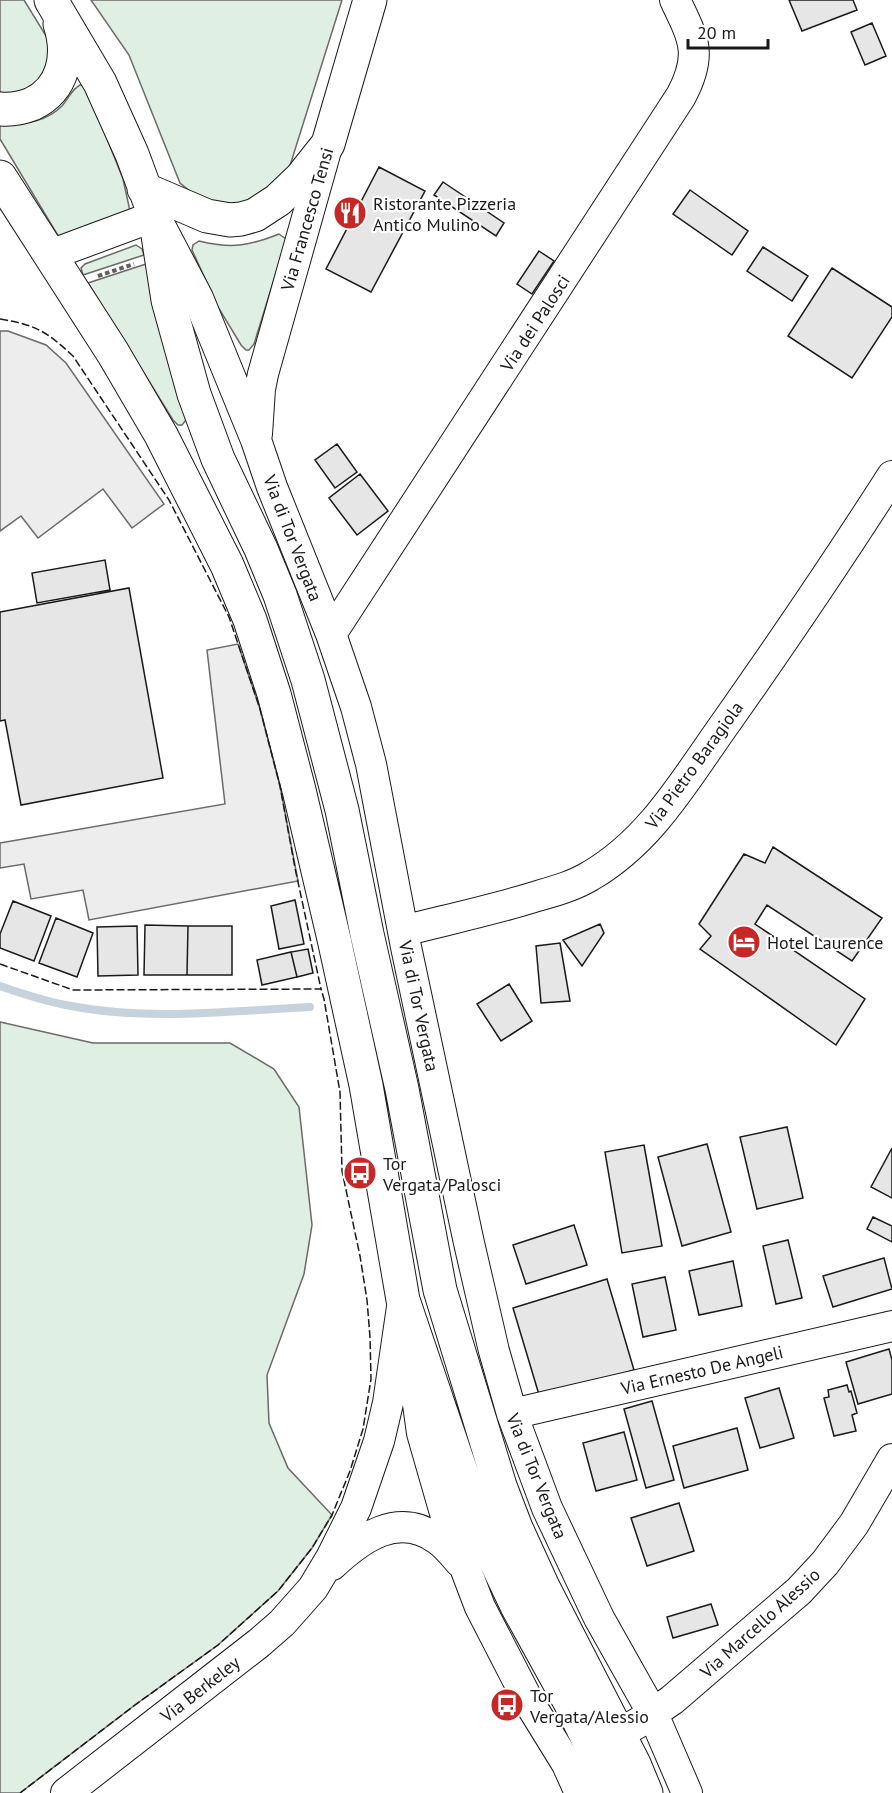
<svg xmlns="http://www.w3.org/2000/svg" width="892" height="1793" font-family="'PT Sans',sans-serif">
<rect width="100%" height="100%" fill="#fff"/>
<!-- green -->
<path fill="#e0efe3" stroke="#6a6a6a" stroke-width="1.5" d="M0 0H24L48 39 51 53 37 87 9 95 0 92Z
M91 0H342L288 172 269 196 237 208 201 200 180 183 129 55Z
M80 85H83L88 91 123 179 130 211 60 239 0 139V125C23 123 44 124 62 106 68 99 72 89 80 85Z
M279 234 286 239 285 244 254 344 249 350H246L241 345 218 307 192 250 193 245 199 241C231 249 249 246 279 234Z
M136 245 142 249 144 255 83 275 81 268 85 264Z
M146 264 186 420 182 425H178L173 420 88 283Z
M0 1022 93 1043H230L274 1069 299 1107 312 1225 304 1274 267 1375 269 1423 288 1468 332 1515 312 1548 278 1591 218 1645 135 1705 20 1793H0Z"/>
<!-- parking -->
<path fill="#ededed" stroke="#6a6a6a" stroke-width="1.5" d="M0 331H8L46 345 66 363 164 504 132 528 103 489 38 538 21 516 0 531Z
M238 644 260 709 280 786 298 881 89 920 83 890 31 899 24 864 0 868V843L225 804 207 650Z"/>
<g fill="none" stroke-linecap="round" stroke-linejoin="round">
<!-- stream -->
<path stroke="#c6d2dc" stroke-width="8" d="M0 986C23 994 47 1002 71 1006 149 1021 231 1011 310 1007"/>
</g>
<!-- building -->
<path fill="#e6e6e6" stroke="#1a1a1a" stroke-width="1.5" d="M789 0H853L857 10 802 31Z
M872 23 886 56 865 65 851 32Z
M379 167 425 191 371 292 326 269Z
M443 182 504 223 496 236 434 195Z
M690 190 748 231 732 255 673 214Z
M763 247 808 276 792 301 747 271Z
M539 251 554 261 532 294 517 284Z
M832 268 892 307V317L852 378 788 336Z
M337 444 357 472 335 488 315 460Z
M360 474 388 511 357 535 329 498Z
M105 560 110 590 37 603 32 573Z
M129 588 163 778 21 805 5 720 0 721V612Z
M773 847 882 918 852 961 767 905 755 924 865 999 836 1045 700 949 711 936 699 924 744 854 765 863Z
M295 900 304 944 279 949 271 906Z
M13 901 51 916 34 961 0 948V934Z
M56 918 93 933 77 977 39 963Z
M600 924 604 933 582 966 563 940Z
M145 925 188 926 187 975H144Z
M137 926 138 975 98 976 97 927Z
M188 926H232V975H187Z
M560 943 570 1001 541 1003 536 946Z
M308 949 313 973 297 977 291 952Z
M291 952 297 977 262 985 257 960Z
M509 984 532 1021 501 1041 477 1004Z
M787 1127 803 1198 757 1209 740 1137Z
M707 1144 731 1232 682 1246 658 1157Z
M644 1145 662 1246 622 1253 605 1152Z
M892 1148V1198L871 1187Z
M873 1217 892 1226V1242L867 1229Z
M574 1225 587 1265 526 1284 513 1245Z
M788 1240 802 1298 776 1304 763 1246Z
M884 1258 892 1289 833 1307 823 1276Z
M733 1261 742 1306 699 1315 689 1271Z
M665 1277 676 1330 643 1337 632 1284Z
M607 1279 634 1370 540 1398 513 1308Z
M889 1349 892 1360V1394L858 1404 846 1362Z
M847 1385 849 1392 851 1391 857 1413 852 1415 856 1431 834 1436 824 1398 829 1397 828 1390Z
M779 1388 794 1438 760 1448 745 1398Z
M652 1401 674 1480 646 1488 624 1409Z
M737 1428 748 1470 684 1488 673 1446Z
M624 1432 637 1480 596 1491 583 1443Z
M679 1503 694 1551 647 1566 631 1518Z
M711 1604 718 1625 673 1638 667 1617Z"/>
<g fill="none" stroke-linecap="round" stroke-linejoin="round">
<!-- minor casing -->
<g stroke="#1a1a1a" stroke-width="32">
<path id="minor" d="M50 255 155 216 198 298 256 440 272 487 331 634 356 707 371 764 406 947 469 1243 494 1351 512 1414 547 1508 599 1618 653 1714 687 1793
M257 434 260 389 263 374 327 147
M331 634 681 96C703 55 694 39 675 0
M403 931C446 920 488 911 531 898 551 892 572 887 590 876 652 840 686 778 727 721 784 640 839 559 892 476
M410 1347 422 1433 447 1520 472 1586 480 1607 530 1704 567 1764 580 1793
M512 1414 892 1326
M332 1565C361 1538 398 1511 437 1539 446 1545 453 1554 460 1562
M598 1746 643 1720 672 1700 799 1591 825 1563 854 1524 892 1459
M66 1793 259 1643 282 1623 313 1588 331 1558 356 1508 379 1441 388 1403 403 1300"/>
</g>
<!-- major casing -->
<g stroke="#1a1a1a" stroke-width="35">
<path id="major" d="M51 0 100 83 132 154 155 216 168 300 194 394 218 459 261 549 280 595 308 680 342 810 367 934 402 1089 440 1290 500 1486 516 1528 543 1587 634 1764 646 1793
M0 109C11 110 22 108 32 104 64 89 70 55 60 24
M0 177 113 353 161 435 227 565 250 620 274 694 299 790 334 939 366 1085 403 1300 473 1507 487 1543 517 1606 570 1702 593 1749 612 1793
M144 189 207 216 230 220 241 219 255 215 278 200 301 178 328 144 370 0"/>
</g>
<!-- path -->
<path stroke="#5f5f5f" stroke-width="4" stroke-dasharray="4.5 3" stroke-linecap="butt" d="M98 276 134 264"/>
<!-- minor -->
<use href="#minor" stroke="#fff" stroke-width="30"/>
<!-- major -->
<use href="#major" stroke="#fff" stroke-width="33"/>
<!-- fence -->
<path stroke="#1a1a1a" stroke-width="1.5" stroke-dasharray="8 3" stroke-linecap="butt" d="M0 319C36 325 46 331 73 356L169 500 229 617 260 709 280 786 295 868 321 989H320
M0 964 73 990 321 989 324 999 340 1092 342 1171 360 1256 367 1300 370 1337 371 1379 363 1429 350 1471 332 1515 312 1548 278 1591 218 1645 135 1705 20 1793"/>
</g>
<!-- icons -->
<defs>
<g id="restaurant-disc" transform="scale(1.725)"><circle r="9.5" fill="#c62828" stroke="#fff"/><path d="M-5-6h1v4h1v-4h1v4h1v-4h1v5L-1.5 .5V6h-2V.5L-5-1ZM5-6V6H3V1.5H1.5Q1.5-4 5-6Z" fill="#fff"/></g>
<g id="hotel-disc" transform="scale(1.725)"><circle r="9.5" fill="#c62828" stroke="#fff"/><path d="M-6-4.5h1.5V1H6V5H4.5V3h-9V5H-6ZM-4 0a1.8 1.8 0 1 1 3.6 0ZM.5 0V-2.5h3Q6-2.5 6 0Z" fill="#fff"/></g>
<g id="bus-disc" transform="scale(1.725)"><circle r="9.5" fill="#c62828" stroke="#fff"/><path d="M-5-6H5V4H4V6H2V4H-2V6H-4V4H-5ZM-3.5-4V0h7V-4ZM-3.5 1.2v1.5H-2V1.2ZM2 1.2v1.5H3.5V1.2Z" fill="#fff"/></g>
</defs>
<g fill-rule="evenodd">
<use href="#restaurant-disc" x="350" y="213"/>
<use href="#hotel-disc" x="744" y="942"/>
<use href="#bus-disc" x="360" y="1173"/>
<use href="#bus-disc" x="507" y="1705"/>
</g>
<g text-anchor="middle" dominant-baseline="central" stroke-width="4.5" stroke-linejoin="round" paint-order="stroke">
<!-- poi labels -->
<g font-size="18" fill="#1a1a1a" stroke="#fff" text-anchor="start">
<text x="373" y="203">Ristorante Pizzeria<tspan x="373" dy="21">Antico Mulino</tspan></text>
<text x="767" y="942">Hotel Laurence</text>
<text x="383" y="1163">Tor<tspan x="383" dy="21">Vergata/Palosci</tspan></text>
<text x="530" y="1695">Tor<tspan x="530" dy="21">Vergata/Alessio</tspan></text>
</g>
<!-- street labels -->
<g font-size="18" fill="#1a1a1a" stroke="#fff">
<text transform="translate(307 219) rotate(-74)">Via Francesco Tensi</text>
<text transform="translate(535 323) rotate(-57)">Via dei Palosci</text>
<text transform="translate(293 538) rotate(69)">Via di Tor Vergata</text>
<text transform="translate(694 765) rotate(-54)">Via Pietro Baragiola</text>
<text transform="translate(419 1006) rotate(78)">Via di Tor Vergata</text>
<text transform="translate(702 1370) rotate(-13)">Via Ernesto De Angeli</text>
<text transform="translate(537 1476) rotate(68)">Via di Tor Vergata</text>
<text transform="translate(760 1623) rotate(-42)">Via Marcello Alessio</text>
<text transform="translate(200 1689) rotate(-38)">Via Berkeley</text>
</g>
</g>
<!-- scale -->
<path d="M688 39v9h80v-9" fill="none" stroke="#1a1a1a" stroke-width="3"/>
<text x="697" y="39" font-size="18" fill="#1a1a1a" stroke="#ffffff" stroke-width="4.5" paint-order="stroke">20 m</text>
</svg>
